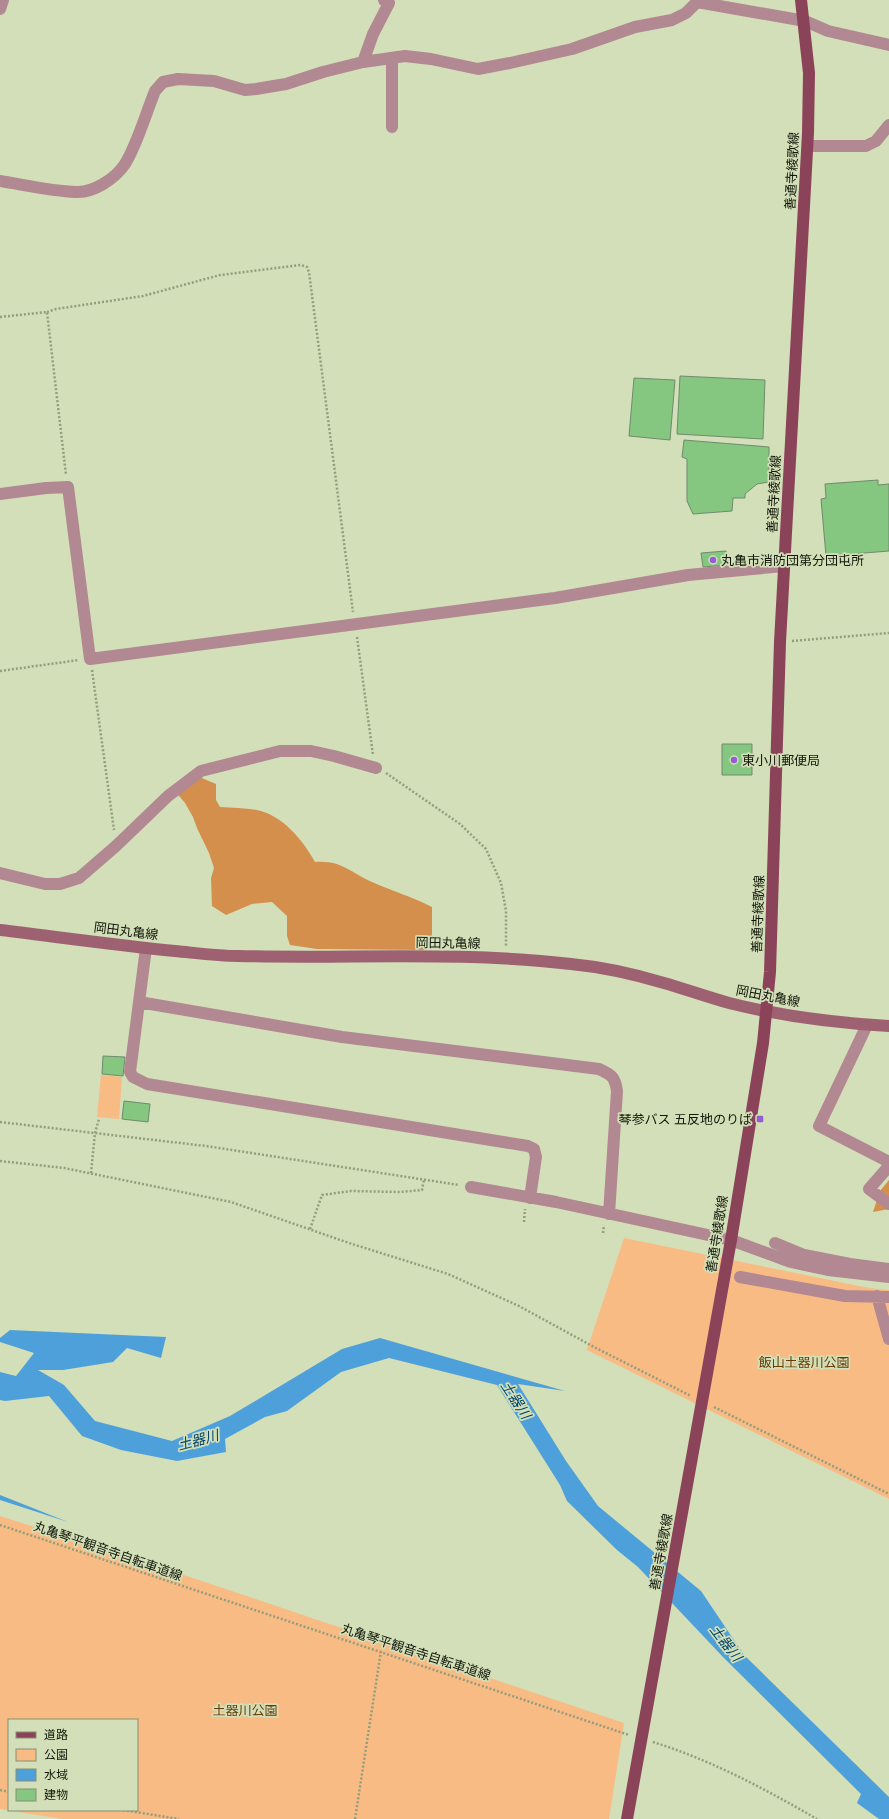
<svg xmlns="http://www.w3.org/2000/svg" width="889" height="1819" font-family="Poppins,'Noto Sans JP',sans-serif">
<rect width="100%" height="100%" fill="#d2dfb8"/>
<!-- green -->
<path fill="#f9bb84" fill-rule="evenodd" d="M101 1075 122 1077 119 1119 97 1117Z
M624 1238 869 1288 889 1290V1499L587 1350Z
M0 1516 151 1564 624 1723 609 1819H62L0 1809ZM9 1720H137V1810H9Z"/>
<!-- forest -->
<path fill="#d48f4c" d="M197 776 216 784V800L220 807C232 808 245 808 257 810 282 815 303 840 315 862 341 860 350 872 372 882 392 891 413 897 432 907V938L426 950 317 949 290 945 287 936V916L272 902 252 904 226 915 212 906 211 878 214 868 209 853 197 828 193 817 185 803 175 791Z
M889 1180V1209L873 1212 880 1191Z"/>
<!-- water -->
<path fill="#4ea0db" d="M10 1330 166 1337 161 1358 127 1348 113 1362 63 1370H38L64 1385 95 1421 172 1441 230 1416 342 1349 380 1338 565 1391 518 1384 566 1461 598 1506 701 1591 744 1655 889 1797V1819H879L857 1803 861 1794 723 1657 638 1567 617 1550 567 1501 560 1485 497 1385 389 1358 341 1372 287 1411 265 1417 225 1439 226 1452 177 1461 121 1450 82 1436 49 1396 5 1401 0 1400V1372L16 1376 34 1353 0 1342V1338Z
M0 1495 68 1522 0 1500Z"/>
<!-- building -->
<path fill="#85c680" stroke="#6f8b6d" d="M680 376 765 380 763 439 677 434Z
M634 378 675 380 670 440 629 436Z
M684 440 769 447V482L757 484 745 494V498H733L732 511 693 514 687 501V459L682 457Z
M878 480V485L889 484V551L826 556 821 499 826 498 825 484Z
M726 551 727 565 703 567 701 553Z
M722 744H752V775H722Z
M103 1056 125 1057 123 1076 102 1074Z
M124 1101 150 1104 148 1122 122 1119Z"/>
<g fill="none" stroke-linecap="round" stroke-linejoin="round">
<!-- path -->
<path stroke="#939d7e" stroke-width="2.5" stroke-dasharray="2 2" stroke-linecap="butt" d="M47 312 56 309 143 296 220 275 301 265 307 267 309 272 353 612
M0 317 47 312 66 475
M357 637 373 755
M792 641 889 633
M92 670 114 830
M0 671 79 660
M386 773 460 824 486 849 501 883 506 911V946
M0 1122 206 1146 459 1185
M0 1161 64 1168 231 1202 349 1243 448 1274 519 1306 594 1347 691 1396
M91 1173 95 1133 99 1119
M524 1222 525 1209
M310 1229 322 1195 351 1191 400 1192 422 1190 424 1179
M603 1233 604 1225
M714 1407 889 1494
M0 1525 629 1735
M653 1742C711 1760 765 1789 817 1819
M0 1790 9 1792
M123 1810 179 1819
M355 1819 381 1651"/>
<!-- street -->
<path stroke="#b28892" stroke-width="12" d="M0 9 3 0
M363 62 373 34 389 3 384 0
M392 127V58
M808 146H866L876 141 889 125
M0 181C25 185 51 191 76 192 93 193 115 179 125 164 137 145 146 113 155 91L163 82 178 79 214 81 245 90 256 89 286 84 323 72 363 62 405 56 431 59 478 69 510 63 572 49 635 27 672 20 686 13 697 2 805 21 828 31 889 45
M0 494 46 488 68 487 90 659 555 598 688 575 784 566
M0 873 45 884H60L79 878 116 846 168 796 201 771 280 751H311L334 756 376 768
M146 948 130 1072 133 1077 147 1084 528 1146 534 1149 536 1157 530 1198
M139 1002 342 1037 599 1069C612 1075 615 1077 617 1091L609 1214
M867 1025 819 1126 889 1162
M889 1166 869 1189 889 1204
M471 1187 556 1202 731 1240 791 1262 828 1270 889 1277
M775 1243 804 1255 850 1264 889 1269
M740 1277 845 1296 889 1297
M877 1296 889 1339"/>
<!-- secondary -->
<path stroke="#9d6171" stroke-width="12" d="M0 930C58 937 116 945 175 951 196 953 217 956 238 956 349 959 460 951 571 964 602 967 634 974 664 983 685 989 707 997 729 1003 781 1016 835 1023 889 1026"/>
<!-- primary -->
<path stroke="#8b4359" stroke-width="12" d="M731 1240 763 1043 770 972 780 642 808 133 809 73 801 0"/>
<!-- primary-bridge -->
<path stroke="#8b4359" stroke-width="12" d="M627 1819 731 1240"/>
</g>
<!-- markers -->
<g fill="#945dd5" stroke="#d2dfb8" stroke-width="1.5">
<circle cx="713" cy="560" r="4"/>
<circle cx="734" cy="760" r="4"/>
<rect x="756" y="1115" width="8" height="8" rx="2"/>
</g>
<g text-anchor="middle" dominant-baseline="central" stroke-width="3.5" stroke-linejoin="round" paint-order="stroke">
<!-- street labels -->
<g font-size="13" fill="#121608" stroke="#d2dfb8">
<text transform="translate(792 171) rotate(-87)">善通寺綾歌線</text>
<text transform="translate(774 494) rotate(-87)">善通寺綾歌線</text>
<text transform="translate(758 914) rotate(-88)">善通寺綾歌線</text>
<text transform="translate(126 931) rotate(7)">岡田丸亀線</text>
<text transform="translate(448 943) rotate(1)">岡田丸亀線</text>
<text transform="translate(768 996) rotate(11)">岡田丸亀線</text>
<text transform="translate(717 1234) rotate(-81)">善通寺綾歌線</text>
<text transform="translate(108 1551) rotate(19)">丸亀琴平観音寺自転車道線</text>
<text transform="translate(661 1552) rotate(-80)">善通寺綾歌線</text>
<text transform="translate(416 1652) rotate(18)">丸亀琴平観音寺自転車道線</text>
</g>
<!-- poi labels -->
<g font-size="13" fill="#121608" stroke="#d2dfb8" text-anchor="start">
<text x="721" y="560">丸亀市消防団第分団屯所</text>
<text x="742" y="760">東小川郵便局</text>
<text x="752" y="1119" text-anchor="end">琴参バス 五反地のりば</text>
</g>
<!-- park labels -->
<g font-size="13" fill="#683a04" stroke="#d2dfb8">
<text x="804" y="1362">飯山土器川公園</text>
<text x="245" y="1710">土器川公園</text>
</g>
<!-- water labels -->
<g font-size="14" font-style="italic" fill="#01446b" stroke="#d2dfb8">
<text transform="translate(516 1400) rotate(57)">土器川</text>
<text transform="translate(198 1440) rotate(-15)">土器川</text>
<text transform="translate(726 1643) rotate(52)">土器川</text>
</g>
</g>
<!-- legend -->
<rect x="8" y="1719" width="130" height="92" fill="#d2dfb8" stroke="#858f72"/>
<rect x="16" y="1732" width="20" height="6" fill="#8b4359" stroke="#858f72"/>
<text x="44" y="1739" font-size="12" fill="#121608">道路</text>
<rect x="16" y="1749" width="20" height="12" fill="#f9bb84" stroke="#858f72"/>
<text x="44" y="1759" font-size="12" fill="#121608">公園</text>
<rect x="16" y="1769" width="20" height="12" fill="#4ea0db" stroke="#858f72"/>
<text x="44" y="1779" font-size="12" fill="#121608">水域</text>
<rect x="16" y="1789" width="20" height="12" fill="#85c680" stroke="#858f72"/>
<text x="44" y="1799" font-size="12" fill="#121608">建物</text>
</svg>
